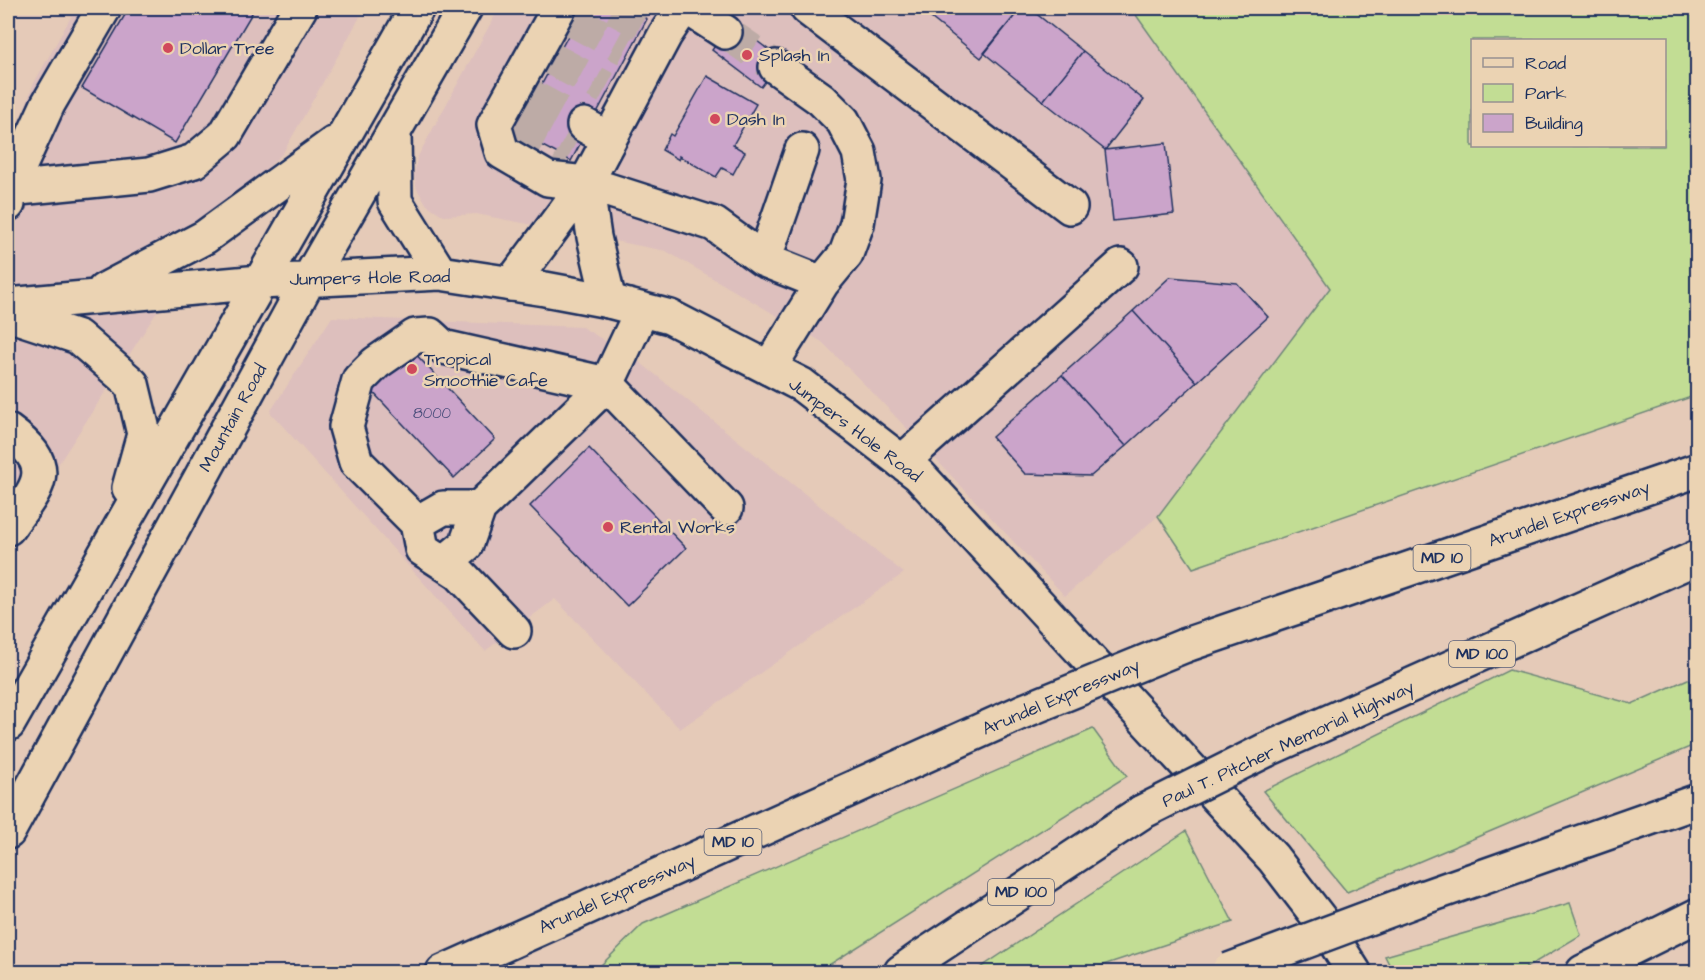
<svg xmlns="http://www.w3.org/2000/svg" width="1705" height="980" font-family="'Architects Daughter',sans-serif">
<rect width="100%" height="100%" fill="#e5cab8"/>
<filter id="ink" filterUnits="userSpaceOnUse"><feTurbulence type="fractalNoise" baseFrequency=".0167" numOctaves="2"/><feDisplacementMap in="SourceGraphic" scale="12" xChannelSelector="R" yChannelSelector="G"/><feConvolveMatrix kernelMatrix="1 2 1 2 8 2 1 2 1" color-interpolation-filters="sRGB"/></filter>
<g filter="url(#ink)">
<!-- built -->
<path fill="#ddbfbd" d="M76 8H365L283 153 219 216 8 542V158L33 85Z
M499 8H1131L1331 288 1158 516 1065 596 877 397 822 342 666 251 476 214 444 216 427 205 417 189 414 176 417 158Z
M332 317 582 327 637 360 904 573 680 729 555 599 485 651 270 412Z"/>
<!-- green -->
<path fill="#c2dd94" stroke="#6e8679" stroke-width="1.5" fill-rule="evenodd" d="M1131 8H1697V395L1193 568 1158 516 1330 288ZM1472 40H1664V146H1472Z
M1509 670 1632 704 1688 679 1697 687V744L1347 892 1263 791Z
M1093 729 1127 776 818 972H594L643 924Z
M1186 831 1233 922 1082 972H974Z
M1570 903 1581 935 1519 972H1393L1385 956Z"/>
<!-- building -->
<path fill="#cba4ca" stroke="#1b2f5e" stroke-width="1.5" d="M129 8H255L175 143 82 88Z
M583 8H627L647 19 571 161 516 132Z
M923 8H1021L981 58 921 10Z
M1021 8H1029L1083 51 1043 101 984 53Z
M732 22 782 60 761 87 712 50Z
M1083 51 1144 100 1105 150 1043 101Z
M707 76 756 104 733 145 745 152 733 174 722 168 716 177 679 156V160L662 150 670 134 673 136Z
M1166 143 1174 214 1113 221 1105 150Z
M1170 277 1237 283 1268 317 1197 382 1133 311Z
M1133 311 1197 382 1126 446 1062 375Z
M410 348 495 439 454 478 369 388Z
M1062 375 1126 446 1091 476 1025 474 992 437Z
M589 448 686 548 627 606 530 506Z"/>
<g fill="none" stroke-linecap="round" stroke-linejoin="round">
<!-- minor-tunnel -->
<path stroke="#bdaba6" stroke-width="33" stroke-dasharray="33 16" stroke-linecap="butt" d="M613 8 642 23
M572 20 626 49
M725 32 776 67
M552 59 606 88
M531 96 584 125
M517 123 571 152"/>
<!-- minor casing -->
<g stroke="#1b2f5e" stroke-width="38">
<path id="minor" d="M559 8 494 125 502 152 548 179 586 183 714 224 764 260 822 283 769 368
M688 8 725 32
M807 8 1070 207
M776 67 821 99 843 121 859 152 864 180 857 224 846 254 822 283
M584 125 609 139
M586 183 594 237 609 301
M9 189 149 175 194 161 225 135 300 8
M8 204 9 189 48 104 104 8
M764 260 802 150
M511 284 586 183 665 35 683 8
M8 431C59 468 38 486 8 528
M902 462 1121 266
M479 508 607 384 726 508
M417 523 443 508H479L466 545 444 563
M514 631 459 573 422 549 417 523 356 462 346 427 359 380 376 363 415 336 430 335 443 347 607 384 642 310"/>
</g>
<!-- major casing -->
<g stroke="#1b2f5e" stroke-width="38">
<path id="major" d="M394 132 395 201 440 273
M104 290 205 237 333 144
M8 305 260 282 440 273 545 289 609 301 670 317 802 385 919 475 1273 858 1323 923 1354 972
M8 314 78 337 132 384 144 434 129 488
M8 724 417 8
M8 832 309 279 465 8"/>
</g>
<!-- highway casing -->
<g stroke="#1b2f5e" stroke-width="38">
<path id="highway" d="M1186 645 1698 470
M1266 750 1698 557
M1419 899 1698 801
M443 972 1024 711
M901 972 922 957 1142 812
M1583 972 1698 915"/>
</g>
<!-- minor -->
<use href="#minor" stroke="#ebd3b3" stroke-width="33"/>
<!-- major -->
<use href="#major" stroke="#ebd3b3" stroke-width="33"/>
<!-- highway -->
<use href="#highway" stroke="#ebd3b3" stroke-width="33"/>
<!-- highway-bridge casing -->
<g stroke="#1b2f5e" stroke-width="38" stroke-linecap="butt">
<path id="highway-bridge" d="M1024 711 1186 645
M1142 812 1266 750
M1229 970 1419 899"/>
</g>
<!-- highway-bridge -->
<use href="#highway-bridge" stroke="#ebd3b3" stroke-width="33"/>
</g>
</g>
<!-- markers -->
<g fill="#d1495b" stroke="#ebd3b3" stroke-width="2">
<circle cx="168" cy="48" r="6"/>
<circle cx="747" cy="55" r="6"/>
<circle cx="715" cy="119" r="6"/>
<circle cx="412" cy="369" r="6"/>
<circle cx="608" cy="527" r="6"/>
</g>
<g text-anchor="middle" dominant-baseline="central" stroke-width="5" stroke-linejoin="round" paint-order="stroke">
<!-- number labels -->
<g font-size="15" fill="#474c79">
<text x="432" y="413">8000</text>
</g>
<!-- shield labels -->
<g fill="#ebd3b3" stroke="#596078" stroke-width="1.5">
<rect x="1413.5" y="545" width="57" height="26" rx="4.5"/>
<rect x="1449" y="641" width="66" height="26" rx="4.5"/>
<rect x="704.5" y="829" width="57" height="26" rx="4.5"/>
<rect x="988" y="879" width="66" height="26" rx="4.5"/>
</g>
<g font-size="16" font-weight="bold" fill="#1b2f5e">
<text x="1442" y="558">MD 10</text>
<text x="1482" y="654">MD 100</text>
<text x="733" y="842">MD 10</text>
<text x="1021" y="892">MD 100</text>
</g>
<!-- poi labels -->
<g font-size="18" fill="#1b2f5e" stroke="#ebd3b3" text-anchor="start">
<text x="180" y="48">Dollar Tree</text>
<text x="759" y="55">Splash In</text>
<text x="727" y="119">Dash In</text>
<text x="424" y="359">Tropical<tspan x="424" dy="21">Smoothie Cafe</tspan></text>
<text x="620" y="527">Rental Works</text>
</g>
<!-- street labels -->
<g font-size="18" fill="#1b2f5e" stroke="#ebd3b3">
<text transform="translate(370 278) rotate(-1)">Jumpers Hole Road</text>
<text transform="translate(233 418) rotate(-61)">Mountain Road</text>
<text transform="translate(855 430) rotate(37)">Jumpers Hole Road</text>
<text transform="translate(1569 514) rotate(-19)">Arundel Expressway</text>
<text transform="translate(1061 697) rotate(-23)">Arundel Expressway</text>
<text transform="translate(1288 744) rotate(-25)">Paul T. Pitcher Memorial Highway</text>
<text transform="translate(617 894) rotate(-24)">Arundel Expressway</text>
</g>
</g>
<!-- margin -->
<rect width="1705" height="980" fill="none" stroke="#ebd3b3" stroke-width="30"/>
<rect x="15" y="15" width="1675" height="950" fill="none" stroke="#1b2f5e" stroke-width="2" filter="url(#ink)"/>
<!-- legend -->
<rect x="1471" y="39" width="195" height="108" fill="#ebd3b3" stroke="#989191" stroke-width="1.5"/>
<rect x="1483" y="58" width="30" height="9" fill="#ebd3b3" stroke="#989191" stroke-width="1.5"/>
<text x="1525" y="69" font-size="18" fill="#1b2f5e">Road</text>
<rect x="1483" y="84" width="30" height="18" fill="#c2dd94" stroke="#989191" stroke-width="1.5"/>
<text x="1525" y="99" font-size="18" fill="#1b2f5e">Park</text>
<rect x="1483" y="114" width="30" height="18" fill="#cba4ca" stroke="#989191" stroke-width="1.5"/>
<text x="1525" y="129" font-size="18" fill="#1b2f5e">Building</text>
</svg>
